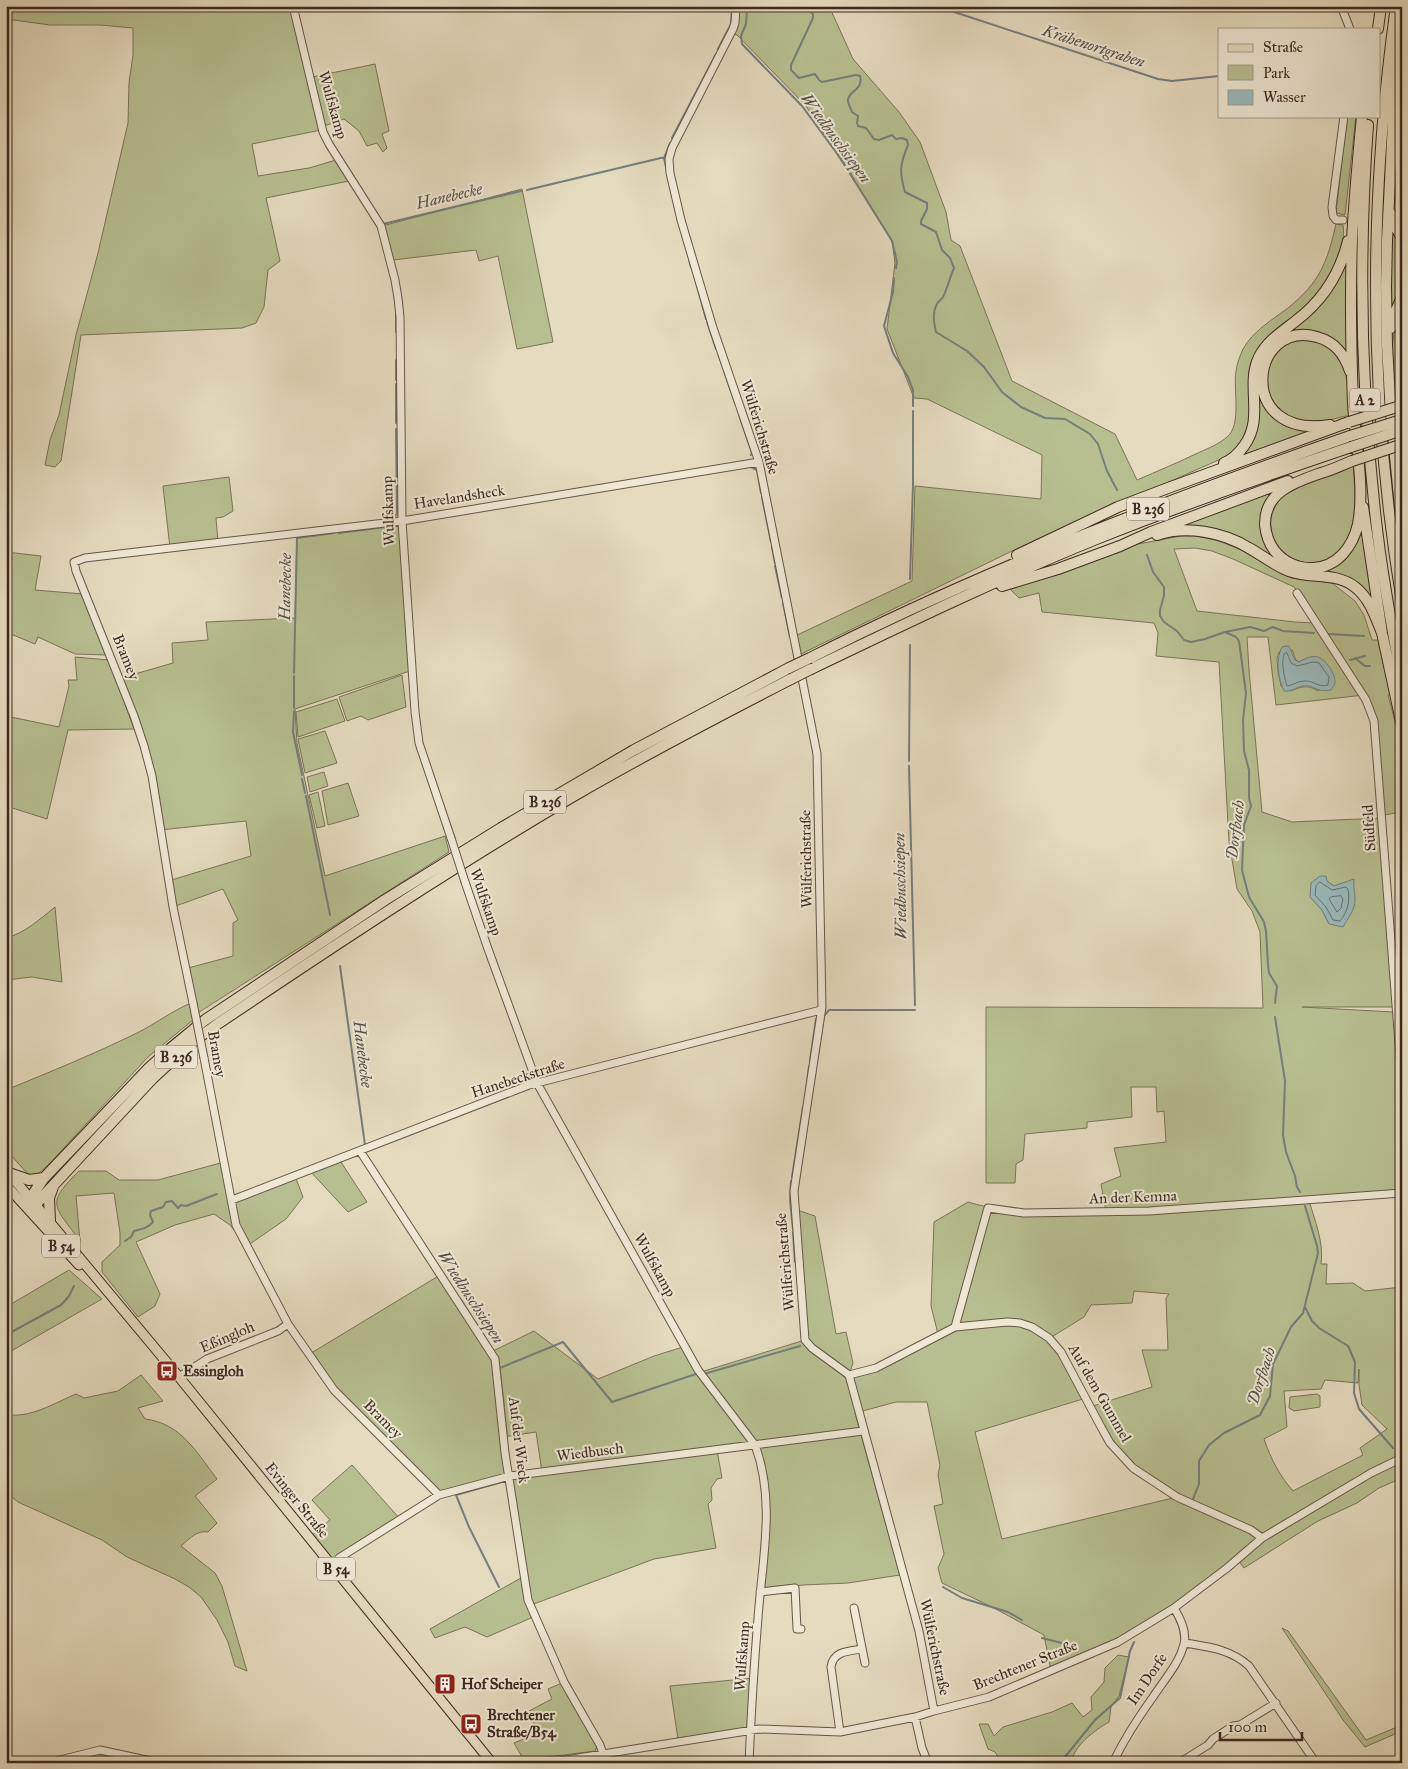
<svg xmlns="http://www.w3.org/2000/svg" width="1408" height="1769" font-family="'IM FELL Great Primer',serif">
<rect width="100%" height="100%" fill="#e5dbbf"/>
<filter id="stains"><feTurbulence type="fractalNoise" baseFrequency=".004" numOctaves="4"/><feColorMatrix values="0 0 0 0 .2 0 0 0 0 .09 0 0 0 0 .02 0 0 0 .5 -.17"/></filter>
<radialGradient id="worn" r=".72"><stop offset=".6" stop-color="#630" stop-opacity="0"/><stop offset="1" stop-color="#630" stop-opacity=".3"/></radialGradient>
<!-- green -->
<path fill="#b7bf90" stroke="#7a7458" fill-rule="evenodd" d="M6 6H29L54 11 143 6 176 10 194 6H291L321 130 252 144 258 176 309 168 336 160 349 181 266 198 280 261 268 270 264 307 256 323 242 328 81 335 61 461 55 467 45 465 50 440 59 415 76 335 98 253 128 123 129 83 133 55V28L100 25H50L6 19Z
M737 6H829L853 59 899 112 920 142 946 212 951 240 960 246 1012 381 1115 434 1137 480C1158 471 1179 462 1200 452 1209 448 1219 444 1227 437 1242 425 1233 389 1236 371 1237 363 1240 356 1243 349 1253 331 1272 320 1288 308 1320 282 1327 263 1336 224L1343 225C1345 237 1341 247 1337 258 1328 281 1314 299 1295 316 1281 328 1266 336 1256 352 1241 374 1255 402 1248 427 1245 438 1237 446 1230 455L1010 552 799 655 795 636 912 581 915 486 1041 499 1042 455 927 399 914 398 887 329 895 263 892 240 806 106 737 35 731 32Z
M1402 53V218L1398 220 1395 193Z
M375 64 389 131 382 134 387 148 383 152 377 143 367 146 359 131 344 119 324 126 312 77Z
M1347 116H1356L1345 215 1336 213Z
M522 189 553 342 517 349 498 256 479 261 476 250 393 260 382 226Z
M1391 229 1402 243V292L1391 311Z
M1347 255 1348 354C1277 276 1205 423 1314 429V430L1240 456C1248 446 1257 435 1258 422 1260 399 1251 375 1263 354 1274 337 1294 326 1310 313 1327 298 1338 276 1347 255Z
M1402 306V400L1394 403 1392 351 1394 331Z
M1300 340C1349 340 1347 378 1350 415 1334 419 1317 424 1301 420 1267 414 1255 373 1280 349 1285 344 1293 342 1300 340Z
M1353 465C1355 489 1358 518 1347 541 1319 595 1236 541 1287 491Z
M229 477 233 511 223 517 216 518 218 542 170 548 163 486Z
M1273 491 1265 507 1277 560 1327 569 1361 523 1372 601 1362 590 1301 572 1256 548 1172 529Z
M399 523 410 671 295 709 297 743 325 876 445 836 449 852 198 1013 188 968 233 956V923L238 920 223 889 173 907 168 881 251 856 246 821 160 830 153 776 121 678 173 663 172 643 208 640 206 622 295 618 297 534Z
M1181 536H1196L1219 541 1241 550 1280 573 1294 578 1332 583 1355 601 1364 615 1372 640H1378L1390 694 1388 695 1402 748V812L1384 815 1376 720 1364 695 1276 705 1268 637H1247L1249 670 1262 812 1292 822 1380 818 1394 1007H1302L1393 1012 1402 1114V1195L1309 1200C1315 1222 1324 1242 1321 1264H1327L1326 1284 1353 1283 1365 1291 1402 1287V1478L1379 1488 1357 1503 1318 1521 1244 1568 1238 1560 1117 1642 1051 1671 1044 1635 992 1607 942 1583 938 1568 944 1554 934 1506 943 1504 938 1475 940 1465 927 1402H896L855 1413 900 1575 848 1583 803 1585 761 1590 768 1521 759 1443 717 1450 722 1478 717 1479 711 1488 712 1500 708 1504 716 1548 654 1559 531 1605 509 1477 443 1495 334 1390 308 1355 440 1275 491 1352 534 1331 598 1379 654 1356 683 1347 701 1372 805 1340 794 1209 815 1216 836 1334 846 1332 853 1363 849 1375 876 1368 938 1334 931 1306 934 1222 968 1202C1014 1216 1059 1212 1106 1211L1101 1184 1121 1176 1114 1148 1166 1142 1164 1111 1157 1112 1156 1087H1131L1132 1117 1087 1122V1128L1025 1134 1023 1160 1016 1164 1015 1183H986V1007L1263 1008 1260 932 1252 911 1237 889 1229 842 1219 662 1156 656 1158 633 1154 623 1042 612 1039 593 1019 598 1009 588 1077 566 1138 544ZM1195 548 1212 551 1233 559 1294 587 1302 598 1314 623 1295 622 1197 611 1174 549ZM1292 650 1296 660 1299 662C1318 651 1324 659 1334 676L1318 691C1307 684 1301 687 1290 691L1281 686 1278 671 1277 658 1279 652ZM1327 881 1334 886 1340 884 1353 887 1355 900 1329 924 1322 910 1310 897ZM1134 1291 1169 1294 1166 1298 1168 1350H1142L1152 1387 1090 1407 1126 1460 1177 1497 1002 1539 975 1432 1086 1398 1050 1338 1084 1317 1091 1305 1132 1303ZM1359 1369V1385L1362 1405 1387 1429 1360 1448 1363 1455 1293 1491C1279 1475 1271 1459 1264 1439L1287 1427 1284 1391 1321 1389 1325 1380 1358 1383ZM536 1432 542 1472 510 1476 503 1437Z
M6 552 41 556 35 590 83 594 107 655 75 654 38 637 35 644 6 632Z
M75 657 109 660 134 729 68 730 47 819 6 806V716L59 727 69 686 68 680H77Z
M402 675 406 707 368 720 361 716 347 721 339 697Z
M337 699 345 721 298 737 296 712Z
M325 731 337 763 305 773 298 739Z
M324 772 328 786 310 792 307 777Z
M348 783 359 816 328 825 322 791Z
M318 792 325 826 317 828 309 795Z
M55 907 62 982 32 977 6 980V938C25 933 40 919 55 907Z
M191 1003 193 1020 148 1057 50 1163 36 1176 29 1175 6 1150V1090C50 1072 94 1054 137 1033 155 1024 172 1011 191 1003Z
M339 1159 367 1202 348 1212 309 1170Z
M224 1162 232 1200 295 1176 303 1197 286 1219 247 1246 230 1225 214 1214 175 1225 136 1242 160 1294 155 1306 138 1317 102 1272V1262L120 1245V1233L114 1193 76 1196 80 1241C55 1206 44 1205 79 1171H106L119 1180H158Z
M69 1270 102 1299 6 1354V1307Z
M141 1375 163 1401 138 1408 145 1419C181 1423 197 1453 217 1479L195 1496 217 1523 208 1532C197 1530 189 1539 181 1546L215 1573 222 1586 247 1671 235 1666 228 1642 217 1620 201 1597 189 1587 175 1579 127 1557 102 1540 18 1502 12 1497 6 1501V1414C27 1420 57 1402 76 1394L84 1398 118 1391Z
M1317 1394 1320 1396V1407L1294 1411 1289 1408 1290 1397Z
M352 1465 400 1519 332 1563 310 1537 330 1520 312 1500Z
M521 1578 531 1618 487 1637 465 1627 435 1638 430 1629Z
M1282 1628 1288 1631 1366 1740 1402 1725V1731L1365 1747 1343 1720Z
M1118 1655 1129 1657 1119 1696 1111 1707 1109 1722C1095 1730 1074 1745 1071 1763H1002L995 1752 988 1749 979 1724H988L994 1736 1003 1727 1052 1712 1072 1703 1083 1717 1092 1710 1091 1697 1104 1682 1105 1668Z
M754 1678 751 1730 678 1739 670 1686Z
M562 1683 597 1746 595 1751 524 1760 514 1743 538 1733 529 1711 552 1699 548 1689Z
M103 1751 147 1763H58Z"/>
<!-- water -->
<path fill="#99b9bb" stroke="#747f7d" d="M1286 646H1289L1295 660 1299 662C1304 659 1312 655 1318 657 1326 659 1336 675 1335 683 1334 685 1332 689 1331 690 1315 693 1314 684 1303 686 1296 687 1292 692 1284 691 1278 678 1275 660 1282 647Z
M1320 876H1326L1327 881 1334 886 1354 879C1353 886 1355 892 1355 900 1355 910 1348 918 1343 927L1329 924 1322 910 1310 897 1311 883Z"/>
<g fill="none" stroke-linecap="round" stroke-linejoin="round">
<!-- shore -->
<path stroke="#6a716d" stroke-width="1" d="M1287 653 1291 663 1297 666 1313 662 1319 663 1329 677 1328 685C1318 688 1313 680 1304 681 1298 681 1293 685 1287 686 1284 676 1281 664 1284 654Z
M1320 882 1332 890 1346 887 1348 889C1350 902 1348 911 1340 921L1333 920 1326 907 1315 895 1316 886Z
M1341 896 1343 899 1341 908 1337 912 1329 899 1331 897Z"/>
<!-- stream -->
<path stroke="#747f7d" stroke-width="2" d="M751 6 747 9 746 24 741 36 742 44 802 106 841 159 892 241 897 262 896 268
M809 6 807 9 813 14V18L791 65V70L799 78 815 74 819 80 822 82 856 75 860 76C864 90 848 91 848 100 848 104 851 109 852 112L858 116 857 123 858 126 866 128 874 139 879 140 892 135 896 139 902 138 907 140 908 145C900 164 899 172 905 192L927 203V209L921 221V224L936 232 942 250 950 258 954 268C950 277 948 286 944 295 943 299 938 301 937 304 932 313 934 323 936 332L967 351 984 367 1002 392 1021 407 1045 418 1065 419 1090 434 1098 444 1107 471 1117 490
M936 6 1158 79 1172 81 1219 76
M718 49 731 24 732 6
M672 138 716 54
M666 167 664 158 670 143
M527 190 665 157
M383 224 521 191
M689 260 691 267
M693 271 706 319
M894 278 893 292 884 326 893 353 908 377 913 390V406
M396 314V332
M707 322 716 349
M718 353 735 403
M396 380V360
M396 384V423
M739 415 752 453 751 455
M751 467 757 470 761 493
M762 497 771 542
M392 520 397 514 396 429
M339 533 393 526
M772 547 775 563
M1147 555 1153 572 1164 587V596L1160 610V616L1164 622 1177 631 1184 640 1191 642 1205 639 1225 632 1250 627 1264 631 1273 627 1283 631 1314 633
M775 566 782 598
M910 579 913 485V411
M783 603 790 637
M1225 632 1236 637 1239 641 1246 693 1243 720 1244 751 1249 770V798L1251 806 1244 825 1242 870 1249 897 1264 922 1266 931 1268 965 1269 973 1277 986 1275 1003
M1328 634 1364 636
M1355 658 1365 666H1370
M1350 660 1365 656
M294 673 297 538 334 533
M294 708V676
M294 711 293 732 302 775
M909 761 910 645
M909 766 915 1005
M814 778V785
M302 779 305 793
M306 796 330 915
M340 966 365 1145
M1275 1017 1285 1081 1283 1135 1286 1152 1295 1176 1297 1187 1300 1192
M810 1061 816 1019
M817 1061 824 1016 829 1010H915
M805 1099 809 1066
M792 1177 803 1107
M791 1181 790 1200 793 1229
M797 1192 816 1067
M793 1232 795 1262
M125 1241 131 1237 134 1231C142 1229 148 1228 153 1222L150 1215 151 1211 163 1207 166 1202 172 1201 178 1208 181 1205 186 1206 217 1194
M461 1300 496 1355
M1305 1307 1312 1321 1319 1328 1348 1346 1355 1362 1354 1393 1359 1409 1393 1448
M6 1335 61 1305 69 1296 74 1286
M499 1364 504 1406
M500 1368 563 1342 612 1402 696 1374
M704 1374 800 1346
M504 1411 507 1437
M1193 1499 1199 1484V1461L1209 1445 1224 1433 1260 1415 1270 1396 1273 1364 1291 1327 1303 1313 1318 1253 1317 1246 1305 1206
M499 1587 469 1527 456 1495 505 1481
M943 1587 962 1598 1008 1612 1022 1620
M1042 1638 1078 1647
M1060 1763 1095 1720 1120 1698 1130 1651 1134 1642"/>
<!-- minor casing -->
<g stroke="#665647" stroke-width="9">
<path id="minor" d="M293 6 323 132 329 144 381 226 395 280 398 298 400 317 402 521 415 712 419 743 451 838
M736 6 735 23 733 29 672 148 669 159 670 173 681 220 713 328 759 462 817 754 822 1007 794 1191 805 1340 812 1348 849 1375 919 1631 934 1711
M1341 6 1350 29
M1343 220H1336L1333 216 1332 207 1344 116
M1297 593 1366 700 1374 721 1402 1082
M465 882 488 949 537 1083 698 1370 755 1445C776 1501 762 1561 758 1618 754 1666 751 1715 749 1763
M193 1003 173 907 152 776 144 746 134 716 76 571 74 562 85 558 402 521 759 462
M204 1058 236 1225 288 1324 334 1390 439 1495
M360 1151 495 1359 505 1453 528 1600 564 1682 600 1745 603 1754
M232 1200 529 1085 821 1010
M955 1327 988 1208 1024 1213 1149 1211 1402 1193
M849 1375 876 1368 955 1327 1007 1322 1020 1323 1032 1327 1049 1338 1061 1352 1101 1427 1110 1443 1133 1468 1177 1497 1251 1530 1262 1538
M179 1377 207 1359 278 1331 288 1324
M339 1558 439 1495 510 1476 863 1431
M760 1592 795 1588 797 1629H801
M854 1608 865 1663
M1185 1643C1209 1647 1230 1649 1249 1666L1316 1763
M915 1717 922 1748 928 1763
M840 1732 831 1667C833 1651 849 1651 862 1649
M48 1763 100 1750 160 1763
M547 1763 759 1729 840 1732 915 1717 934 1711 989 1697 1118 1642 1174 1608 1227 1568 1262 1538 1371 1473 1402 1458
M1113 1763C1124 1739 1138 1718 1153 1697 1164 1680 1179 1664 1184 1644 1187 1631 1180 1618 1174 1608
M1179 1763 1208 1745 1213 1739 1233 1726 1240 1725 1276 1703"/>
</g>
<!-- major casing -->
<g stroke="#3c291f" stroke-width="11">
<path id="major" d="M8 1172 179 1377 492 1763
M6 1185 79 1265"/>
</g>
<!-- highway casing -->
<g stroke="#3c291f" stroke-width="12">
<path id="highway" d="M1396 6C1368 204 1369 405 1402 602
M1378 29 1381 6
M1393 49 1396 62 1387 241 1386 286 1387 345 1391 416 1402 527
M1368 125C1358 262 1361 400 1378 537 1384 585 1393 634 1402 682
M1391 214 1394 224 1402 238
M1391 328 1394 315 1402 297
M1330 425C1234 440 1250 318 1317 337 1335 342 1344 354 1350 371
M1352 461C1342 465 1332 470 1321 473 1295 482 1264 492 1265 525 1266 534 1268 542 1274 550 1283 562 1298 569 1313 568 1338 567 1353 546 1358 524 1365 488 1355 440 1353 403 1351 349 1350 295 1352 241 1354 199 1358 158 1362 116
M1224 463C1232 460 1239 453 1244 446 1265 417 1245 386 1259 357 1267 341 1283 331 1297 320 1323 300 1340 273 1348 241
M1363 507 1382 633 1402 726
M1157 535C1186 525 1223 532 1249 548 1262 555 1275 566 1289 571 1310 579 1336 572 1355 587 1370 599 1375 616 1382 633
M1017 555 1118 507 1168 488 1349 422
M1002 586 1058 569 1120 546 1151 532 1288 481
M810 658C984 570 1166 500 1350 436
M811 669C905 624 998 579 1094 540 1179 506 1265 476 1351 447
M9 1173 29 1180 44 1178
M31 1197 44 1178 149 1068 171 1048 205 1020 385 900 501 828 634 750 789 668
M36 1204 153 1078 190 1044 219 1023C335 945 451 868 572 797 644 755 717 717 791 679
M50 1221 49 1198 53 1187"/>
</g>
<!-- minor -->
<use href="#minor" stroke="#eee8d5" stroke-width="7"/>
<!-- major -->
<use href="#major" stroke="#e5dbbf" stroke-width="9"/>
<!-- highway -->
<use href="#highway" stroke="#e5dbbf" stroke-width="10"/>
<!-- minor-bridge casing -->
<g stroke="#665647" stroke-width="9" stroke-linecap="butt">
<path id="minor-bridge" d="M451 838 465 882
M193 1003 204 1058"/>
</g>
<!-- highway-bridge casing -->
<g stroke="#3c291f" stroke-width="12" stroke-linecap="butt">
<path id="highway-bridge" d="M1349 422 1397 407
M1350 436 1398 421
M1351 447 1399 431
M1352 461 1400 445
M789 668 810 658
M791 679 811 669"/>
</g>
<!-- minor-bridge -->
<use href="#minor-bridge" stroke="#eee8d5" stroke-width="7"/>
<!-- highway-bridge -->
<use href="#highway-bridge" stroke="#e5dbbf" stroke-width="10"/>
</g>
<!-- icons -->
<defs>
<g id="bus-square" transform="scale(1.125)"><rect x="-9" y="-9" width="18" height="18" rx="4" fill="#8f2418" stroke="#eee8d5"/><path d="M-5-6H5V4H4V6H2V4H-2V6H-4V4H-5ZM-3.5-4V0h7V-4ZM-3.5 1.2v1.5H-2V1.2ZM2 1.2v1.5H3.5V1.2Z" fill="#fff"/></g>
<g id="building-square" transform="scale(1.125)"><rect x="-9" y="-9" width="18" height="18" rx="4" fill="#8f2418" stroke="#eee8d5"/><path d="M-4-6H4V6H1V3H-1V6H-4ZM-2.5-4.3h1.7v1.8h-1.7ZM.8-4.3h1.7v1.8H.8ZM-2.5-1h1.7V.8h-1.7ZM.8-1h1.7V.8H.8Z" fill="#fff"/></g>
</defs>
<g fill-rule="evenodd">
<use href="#bus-square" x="167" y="1371"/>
<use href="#building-square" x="445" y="1684"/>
<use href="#bus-square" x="471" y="1724"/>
</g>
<g text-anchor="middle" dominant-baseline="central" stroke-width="4" stroke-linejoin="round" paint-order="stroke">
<!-- shield labels -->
<g fill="#eee8d5" stroke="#716256" stroke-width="1">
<rect x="1350" y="388.5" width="30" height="23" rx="4"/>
<rect x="1127" y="497.5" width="42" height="23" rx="4"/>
<rect x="524" y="790.5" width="42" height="23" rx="4"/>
<rect x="155" y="1045.5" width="42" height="23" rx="4"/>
<rect x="42" y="1234.5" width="38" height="23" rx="4"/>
<rect x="317" y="1557.5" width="38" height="23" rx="4"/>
</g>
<g font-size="14" font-weight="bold" fill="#3c291f">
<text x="1365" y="400">A 2</text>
<text x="1148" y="509">B 236</text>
<text x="545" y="802">B 236</text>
<text x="176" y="1057">B 236</text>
<text x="61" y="1246">B 54</text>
<text x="336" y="1569">B 54</text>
</g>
<!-- street labels -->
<g font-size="15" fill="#3c291f" stroke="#eee8d5">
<text transform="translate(333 105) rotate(74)">Wulfskamp</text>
<text transform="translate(760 427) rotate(73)">Wülferichstraße</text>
<text transform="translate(459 497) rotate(-9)">Havelandsheck</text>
<text transform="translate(388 511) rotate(-92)">Wulfskamp</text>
<text transform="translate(126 657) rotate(68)">Bramey</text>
<text transform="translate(1369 828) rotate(-94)">Südfeld</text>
<text transform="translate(806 859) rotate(-91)">Wülferichstraße</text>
<text transform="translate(486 902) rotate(71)">Wulfskamp</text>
<text transform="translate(217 1054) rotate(80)">Bramey</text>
<text transform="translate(518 1078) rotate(-18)">Hanebeckstraße</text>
<text transform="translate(1133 1197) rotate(-2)">An der Kemna</text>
<text transform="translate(785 1262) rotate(-95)">Wülferichstraße</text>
<text transform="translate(655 1265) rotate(61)">Wulfskamp</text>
<text transform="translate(227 1337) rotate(-23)">Eßingloh</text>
<text transform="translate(1100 1393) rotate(60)">Auf dem Gummel</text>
<text transform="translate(383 1419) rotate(45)">Bramey</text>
<text transform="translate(519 1440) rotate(83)">Auf der Wieck</text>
<text transform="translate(590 1452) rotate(-7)">Wiedbusch</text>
<text transform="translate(297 1500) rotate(51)">Evinger Straße</text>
<text transform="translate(935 1647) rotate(78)">Wülferichstraße</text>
<text transform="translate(742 1656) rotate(-86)">Wulfskamp</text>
<text transform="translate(1025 1665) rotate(-22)">Brechtener Straße</text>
<text transform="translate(1147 1679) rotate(-56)">Im Dorfe</text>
</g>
<!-- poi labels -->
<g font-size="15" font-weight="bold" fill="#3c291f" stroke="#eee8d5" text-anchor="start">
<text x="183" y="1371">Essingloh</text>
<text x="461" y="1684">Hof Scheiper</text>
<text x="487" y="1715">Brechtener<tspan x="487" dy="17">Straße/B54</tspan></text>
</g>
<!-- water labels -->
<g font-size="16" font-style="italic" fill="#534d46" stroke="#eee8d5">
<text transform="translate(1094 46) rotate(18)">Krähenortgraben</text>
<text transform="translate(836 138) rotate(54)">Wiedbuschsiepen</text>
<text transform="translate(449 196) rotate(-13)">Hanebecke</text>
<text transform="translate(285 587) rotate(-89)">Hanebecke</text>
<text transform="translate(1235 830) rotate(-83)">Dorfbach</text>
<text transform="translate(900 886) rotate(-91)">Wiedbuschsiepen</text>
<text transform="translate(363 1054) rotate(83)">Hanebecke</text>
<text transform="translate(471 1297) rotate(57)">Wiedbuschsiepen</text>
<text transform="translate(1261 1376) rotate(-72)">Dorfbach</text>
</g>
</g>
<!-- margin -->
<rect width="1408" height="1769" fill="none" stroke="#e5dbbf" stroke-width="25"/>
<rect x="8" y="8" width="1393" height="1754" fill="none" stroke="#3c291f" stroke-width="2.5"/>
<rect x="12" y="12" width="1383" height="1744" fill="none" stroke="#3c291f"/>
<!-- legend -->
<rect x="1218" y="28" width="162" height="90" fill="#eee8d5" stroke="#a79c8c"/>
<rect x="1228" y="44" width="25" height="8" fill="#e5dbbf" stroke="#a79c8c"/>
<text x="1263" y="52" font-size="15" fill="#3c291f">Straße</text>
<rect x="1228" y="65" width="25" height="15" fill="#b7bf90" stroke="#a79c8c"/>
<text x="1263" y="78" font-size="15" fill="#3c291f">Park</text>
<rect x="1228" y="90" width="25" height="15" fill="#99b9bb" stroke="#a79c8c"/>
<text x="1263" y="102" font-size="15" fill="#3c291f">Wasser</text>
<!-- scale -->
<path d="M1220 1732v8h82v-8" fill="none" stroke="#3c291f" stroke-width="2.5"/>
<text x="1228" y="1732" font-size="15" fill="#3c291f" stroke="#eee8d5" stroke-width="4" paint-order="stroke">100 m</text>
<rect width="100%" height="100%" filter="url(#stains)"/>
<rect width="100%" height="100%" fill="url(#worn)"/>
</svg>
